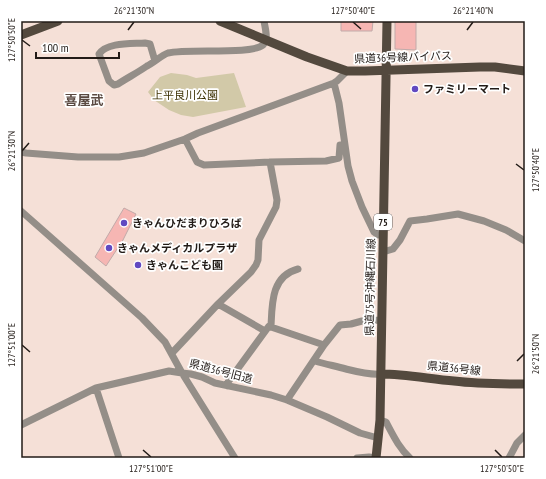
<svg xmlns="http://www.w3.org/2000/svg" width="546" height="479" font-family="'PT Sans Narrow','Noto Sans JP',sans-serif">
<rect width="100%" height="100%" fill="#f5e0d7"/>
<!-- green -->
<path fill="#d2c9a8" d="M171 73 187 75 196 78 234 73 246 107 193 117 181 115 169 110 154 100 148 92 160 77Z"/>
<!-- building -->
<path fill="#f6b6b3" stroke="#c1aaa9" d="M341 21H373L372 31H341Z
M395 21H416V50L395 49Z
M124 208 136 214 123 240 106 266 95 257Z"/>
<g fill="none" stroke-linecap="round" stroke-linejoin="round">
<!-- minor -->
<path stroke="#948e88" stroke-width="7" d="M155 61 150 44 145 43C132 44 107 42 99 54L109 81 114 85 118 84C127 78 137 73 147 66 153 63 162 55 168 53 187 48 251 55 263 45 269 39 265 28 264 21
M334 83 339 103 348 166 352 181 362 207 374 232 378 235H383
M185 139 197 162 204 165 270 162 326 161 339 158 340 145H344
M21 152 26 153 78 157H119L144 153 185 139 198 133 334 83 337 81 347 71
M21 211 142 318 165 342 182 373 191 374 202 377 215 383 271 395 287 400 327 417 360 433 378 438
M383 252 393 249 400 240 410 221 427 219 458 214 484 221 506 230 525 241
M218 304 265 331
M271 327 324 345
M172 353 218 304 251 272 256 265 258 260 259 240 276 207 277 200 270 162
M315 361C325 364 335 366 346 369 358 372 369 375 381 374
M228 386V382L269 326 271 327C272 304 271 276 298 269
M96 388 119 458
M287 400 324 345 340 325 351 324 362 321 382 320
M380 420 386 422C393 435 399 448 410 458
M21 425 96 388 169 371 182 373 235 458
M357 458 369 457 376 458
M509 458 517 443 525 435"/>
<!-- major -->
<path stroke="#53493e" stroke-width="9" d="M220 21 307 57 347 71H365L480 67H495L525 71
M21 35 58 21
M381 374C405 374 430 379 454 381 478 384 501 384 525 384
M376 458 380 420 387 21"/>
</g>
<!-- ticks -->
<path fill="none" stroke="#221b17" stroke-width="1.5" d="M353 22 361 29M128 30 134 22M467 30 473 22M22 40 30 46M22 151 29 143M516 164 524 170M22 345 30 352M517 361 524 354M143 450 151 457M495 450 502 457"/>
<!-- markers -->
<g fill="#6149c1" stroke="#fff" stroke-width="1.5">
<circle cx="415" cy="89" r="4"/>
<circle cx="124" cy="223" r="4"/>
<circle cx="109" cy="248" r="4"/>
<circle cx="138" cy="265" r="4"/>
</g>
<g text-anchor="middle" dominant-baseline="central" stroke-width="3.5" stroke-linejoin="round" paint-order="stroke">
<!-- shield labels -->
<rect fill="#fff" stroke="#645f5d" stroke-width="1" x="374" y="214" width="18" height="16" rx="3"/>
<g font-size="10" font-weight="bold" fill="#221b17">
<text x="383" y="222">75</text>
</g>
<!-- street labels -->
<g font-size="11" fill="#221b17" stroke="#fff">
<text transform="translate(403 57) rotate(-2)">県道36号線バイパス</text>
<text transform="translate(370 287) rotate(-89)">県道75号沖縄石川線</text>
<text transform="translate(454 368) rotate(6)">県道36号線</text>
<text transform="translate(221 371) rotate(15)">県道36号旧道</text>
</g>
<!-- poi labels -->
<g font-size="11" font-weight="bold" fill="#221b17" stroke="#fff" text-anchor="start">
<text x="423" y="89">ファミリーマート</text>
<text x="132" y="223">きゃんひだまりひろば</text>
<text x="117" y="248">きゃんメディカルプラザ</text>
<text x="146" y="265">きゃんこども園</text>
</g>
<!-- park labels -->
<g font-size="11" fill="#3c3002" stroke="#fff">
<text x="185" y="95">上平良川公園</text>
</g>
<!-- quarter labels -->
<g font-size="13" font-weight="bold" fill="#5a4941" stroke="#fff">
<text x="84" y="100">喜屋武</text>
</g>
</g>
<!-- border -->
<rect width="546" height="479" fill="none" stroke="#ffffff" stroke-width="44"/>
<!-- scale -->
<path d="M36 52v6h83v-6" fill="none" stroke="#221b17" stroke-width="2"/>
<text x="42" y="52" font-size="12" fill="#221b17" stroke="#ffffff" stroke-width="3" paint-order="stroke">100 m</text>
<rect x="22" y="22" width="502" height="435" fill="none" stroke="#221b17" stroke-width="1.5"/>
<g font-size="10" text-anchor="middle" fill="#221b17">
<text x="134" y="14">26°21'30"N</text>
<text x="353" y="14">127°50'40"E</text>
<text x="473" y="14">26°21'40"N</text>
<text transform="translate(11 40) rotate(-90)" y="4">127°50'50"E</text>
<text transform="translate(11 151) rotate(-90)" y="4">26°21'30"N</text>
<text transform="translate(535 170) rotate(-90)" y="4">127°50'40"E</text>
<text transform="translate(11 345) rotate(-90)" y="4">127°51'00"E</text>
<text transform="translate(535 354) rotate(-90)" y="4">26°21'50"N</text>
<text x="151" y="472">127°51'00"E</text>
<text x="502" y="472">127°50'50"E</text>
</g>
</svg>
